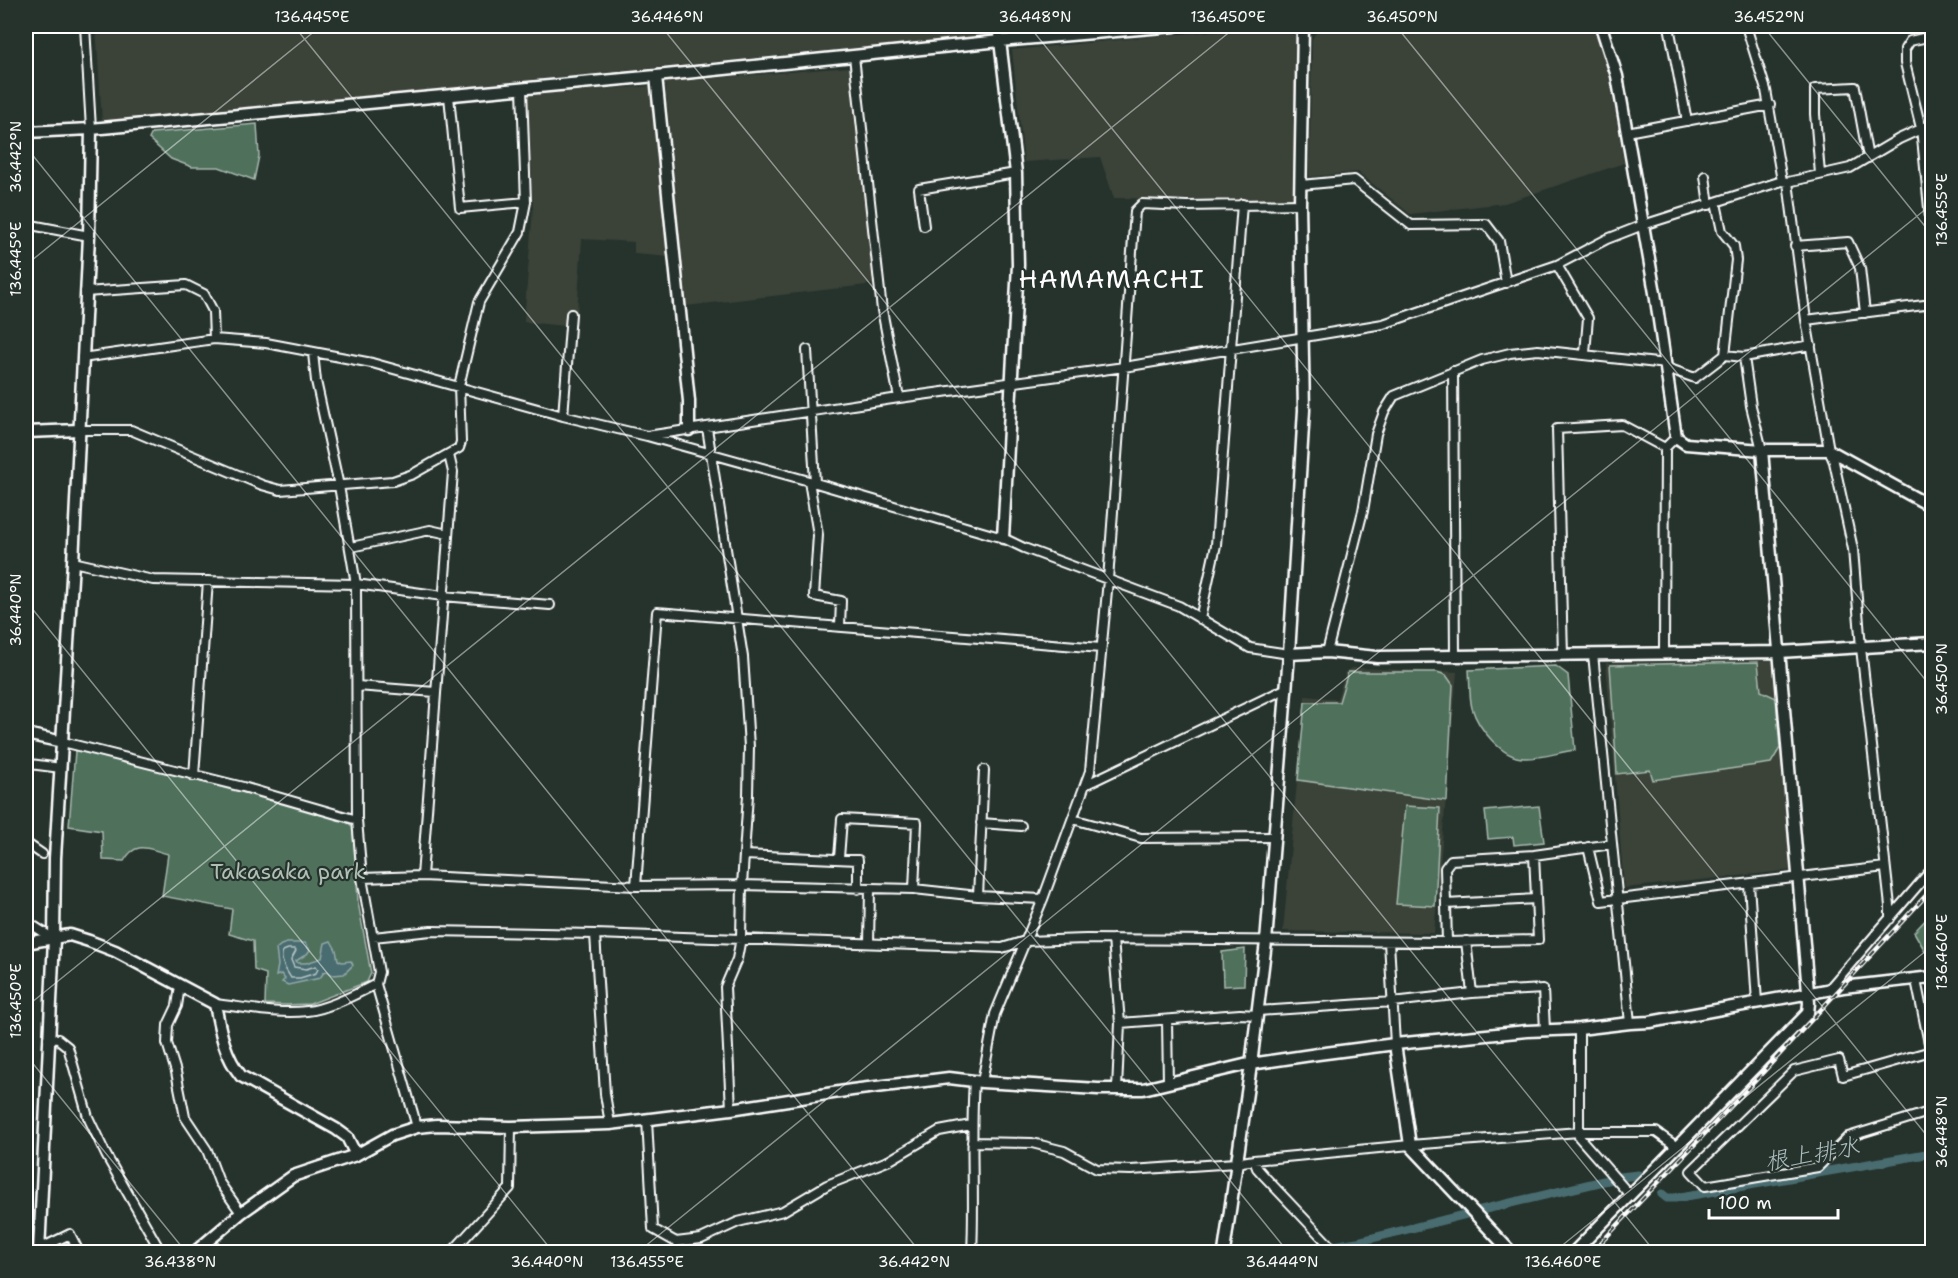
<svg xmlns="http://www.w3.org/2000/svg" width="1958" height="1278" font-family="'Shantell Sans','Klee One',sans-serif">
<rect width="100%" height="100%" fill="#26332d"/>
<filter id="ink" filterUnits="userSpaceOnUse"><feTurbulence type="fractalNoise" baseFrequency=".0167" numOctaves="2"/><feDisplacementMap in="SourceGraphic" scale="12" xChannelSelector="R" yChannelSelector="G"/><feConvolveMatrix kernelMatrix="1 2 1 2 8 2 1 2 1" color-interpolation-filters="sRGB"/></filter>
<g filter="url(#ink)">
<!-- built -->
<path fill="#3a4338" d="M96 26H985L980 36 102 122Z
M1264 26H1285L1298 39V194L1292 201 1114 198 1100 157 1024 162 1012 50Z
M1326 26H1594L1608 71 1624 163 1505 203 1410 214 1358 172 1309 177 1312 39 1317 31Z
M850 67 875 284 686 306 665 82Z
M650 86 670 257 634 254V242L582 239 576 327 524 322 533 208 528 94Z
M1776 660 1793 870 1624 888 1606 663Z
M1353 668 1457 672 1434 933 1283 931 1305 696 1337 699 1346 671Z"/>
<!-- green -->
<path fill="#50715c" stroke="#a8b8ae" stroke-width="1.5" d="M257 124 259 156 254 180 219 167H192L171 159 149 139 152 133Z
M1758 662 1761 691 1776 698 1780 748 1771 763 1653 780 1650 770 1617 774 1610 665Z
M1556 666 1568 675 1575 750C1559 752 1540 759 1524 758 1502 758 1478 728 1472 708 1469 696 1470 682 1469 670Z
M1348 672H1437L1446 675 1453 685 1447 801 1298 780 1305 702H1339Z
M75 751 98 754C144 766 190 779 236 791 267 798 334 806 354 828L358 902 371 973 367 982 310 1004 286 1005 265 1004 266 974 254 970 253 941 229 934 232 909 162 896 168 854C148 849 136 840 124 861L103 860 102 831 69 826Z
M1405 806 1440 808 1435 906 1396 904Z
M1539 806 1544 842 1514 845 1513 837 1488 839 1485 811Z
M1932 913V939L1925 951 1914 932Z
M1245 949 1244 985 1223 986 1222 952Z"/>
<!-- water -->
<path fill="#496c70" stroke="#92a7a9" stroke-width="1.5" d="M331 941 336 950 338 960 342 962 351 961 353 965 344 974 333 975 327 971 324 972 320 978 288 985 282 982 285 979 281 974 276 976 278 965 276 949 281 945 287 943H305L310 950 307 954 296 961 298 963H306L322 958 325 943Z"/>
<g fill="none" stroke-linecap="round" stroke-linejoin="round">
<!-- shore -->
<path stroke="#b6c4c6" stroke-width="1.5" d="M288 949H294L296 951 291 960 294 967 306 969 316 966 318 969 316 973 300 978H291C286 970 279 960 283 951Z"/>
<!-- canal -->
<path stroke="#496c70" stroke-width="9" d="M1620 1177 1638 1175 1641 1176
M1662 1194 1667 1198H1675L1932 1153
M1477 1211 1612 1179
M1333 1246 1357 1242 1467 1214
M1307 1252 1328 1247"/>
<!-- street casing -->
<g stroke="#fff" stroke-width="12">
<path id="street" d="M85 26 91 129
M998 26 1000 41
M1669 26 1687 121
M1746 26 1766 90 1782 181
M1932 36 1910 41 1905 49V63L1921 128 1932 238
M854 56 882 310 899 398
M449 96 460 208 526 202
M1627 132 1770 105
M1820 174 1815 114V89L1855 87 1868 158
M1705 176 1709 205
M1788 182 1806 320 1829 450 1834 462 1853 549 1861 648 1890 906V919
M1301 185 1354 180 1411 225 1486 224 1499 241 1506 283
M1716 203 1722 231 1734 246 1736 260 1725 355
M26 224 89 236
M924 226 919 189 1016 173
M1795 246 1848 242 1860 268 1865 313
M1557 265 1588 318 1585 353
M85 292 186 285 204 294 213 311 214 339
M1806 320 1932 304
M807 350 815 482
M313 353 316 381 339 486 356 584 357 820 362 878 379 972 376 984 417 1127
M1744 357 1751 406 1762 450
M82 358 214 339 266 343 372 363 563 416 647 436 809 481 1003 538 1024 548 1179 606 1250 648 1289 654
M1667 368 1695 378 1725 355 1744 357 1811 345
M1453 371 1455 656
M563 416 571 314
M707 428 743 657 747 715 749 747 748 795 742 885 741 938 737 959 725 987 731 1109
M79 430H131L262 485 280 490 393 481 413 474 459 448 461 442 459 386 479 302 520 232 526 202 522 89
M647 436 899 398 1124 367 1383 324 1557 265 1607 239 1643 225 1782 181 1788 182 1850 168 1899 139 1932 124
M809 481 818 535 814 596 841 601 840 626
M351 547 430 530 448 534
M73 562 153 580 356 584 443 596 550 605
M1200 619 1216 545 1242 204
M1327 652 1363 511 1376 434 1384 412 1394 396 1482 360 1510 353 1538 350 1666 364
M1664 653 1665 448 1676 437
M1593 654 1630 1023
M1563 655 1557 429 1622 425 1665 448
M357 686 435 692
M63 742 243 787 357 820
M26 769 30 764 61 768
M194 776 208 581
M1085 785 1287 688
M1073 819 1141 838 1274 837
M981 823 1021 826
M26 843 42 854
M1588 847 1601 901 1885 867
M745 855 858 860V889
M839 858 842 819 917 823 914 889
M422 876 453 472 449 455
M362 878 422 876 636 886 742 885 914 889 978 896 1043 899
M1749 884 1757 1002
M636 886 657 612 1101 648
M978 896 984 770
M1446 904 1536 899
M26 921 54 939
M595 934 605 1094 610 1124
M373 937 431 931 595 934 1002 948 1025 941 1086 939 1447 942 1445 868 1451 860 1534 855 1612 844
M1113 939 1120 1023 1117 1089
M1466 941 1472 993 1543 989 1545 1030
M1389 942 1395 1044
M1447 942 1538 940 1534 855
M869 943 870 890
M1916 980 1932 1058
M180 986 177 1006 168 1025 167 1043 176 1072 185 1117 207 1150 219 1182 241 1213
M1828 990 1932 869
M215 1004C243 1007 279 1015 307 1011 328 1009 357 994 376 984
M1258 1011 1393 1002 1472 993
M1167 1020 1168 1083
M1120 1023 1240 1014 1257 1015
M1579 1029V1137L1629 1194
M48 1038 58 1039 68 1047 88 1117 106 1155 161 1252
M1931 1051 1843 1076 1839 1060 1794 1071 1691 1171 1705 1186 1818 1167 1848 1137 1932 1111
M982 1082 995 1014 1043 899 1090 771 1108 580 1135 211 1142 204 1187 206 1300 204
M647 1120 653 1229 676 1242 701 1239 738 1222 783 1211 827 1185 890 1160 939 1131 971 1125
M972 1142 1032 1143 1064 1151 1097 1169 1131 1170 1236 1163 1254 1160 1410 1145 1579 1132H1656L1677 1147
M1254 1160 1257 1168 1265 1177 1336 1252
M39 1249 70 1234 79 1252
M452 1252 510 1188 511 1127
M972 1252C975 1195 970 1138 974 1081"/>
</g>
<!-- secondary casing -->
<g stroke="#fff" stroke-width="15">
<path id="secondary" d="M1601 26 1617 76 1655 293 1676 437 1686 444 1762 450H1829L1932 507
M1000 41 1016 173 1018 265 1003 538
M656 76 689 401V430
M26 132 91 129 656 76 1000 41 1175 26
M26 432 79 430
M1289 654 1327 652 1377 657 1779 652 1932 643
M26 734 63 742
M26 943 70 935 89 941 115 951 215 1004C220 1030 224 1055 241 1076L336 1129 347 1137 356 1155
M1395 1044 1410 1145 1511 1252
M39 1252 54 939 55 858 73 562 89 236 91 129
M195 1252 241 1213 293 1176 356 1155 392 1135 417 1127 437 1125 511 1127 610 1124 731 1109 852 1090 949 1078 982 1082 1098 1089H1143L1244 1065 1318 1054 1395 1044 1527 1031 1579 1029 1630 1023 1650 1022 1843 987 1932 977
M1224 1252 1251 1065 1266 942 1289 654 1304 410 1300 204 1303 26
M1574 1252 1808 1013 1809 1003 1762 450"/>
</g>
<!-- street -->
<use href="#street" stroke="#26332d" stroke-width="8"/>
<!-- secondary -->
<use href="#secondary" stroke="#26332d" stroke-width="10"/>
<!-- rail casing -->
<g stroke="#fff" stroke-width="4.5">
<path id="rail" d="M1592 1252 1755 1081 1932 889"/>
</g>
<!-- rail -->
<use href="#rail" stroke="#26332d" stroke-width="2" stroke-dasharray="7" stroke-linecap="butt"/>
</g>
</g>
<!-- ticks -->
<path fill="none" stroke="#fff" stroke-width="1.5" stroke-opacity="0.45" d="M294 26 1288 1252M661 26 1655 1252M1029 26 1932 1142M1396 26 1932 688M1763 26 1932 235M26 147 920 1252M26 265 321 26M26 601 553 1252M26 1007 1237 26M26 1055 186 1252M638 1252 1932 204M1554 1252 1932 946"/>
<g text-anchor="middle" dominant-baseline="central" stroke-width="4.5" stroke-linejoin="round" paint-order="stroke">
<!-- park labels -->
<g font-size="22" fill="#b0bfb6" stroke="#26332d">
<text x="288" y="871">Takasaka park</text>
</g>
<!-- water labels -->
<g font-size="24" font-style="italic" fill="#adbdbf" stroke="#26332d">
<text transform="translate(1812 1154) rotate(-10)">根上排水</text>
</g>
<!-- quarter labels -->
<g font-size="26" letter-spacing="1.5" fill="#fff" stroke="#26332d">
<text x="1112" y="278">HAMAMACHI</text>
</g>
</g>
<!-- margin -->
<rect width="1958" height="1278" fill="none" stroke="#26332d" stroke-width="66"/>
<!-- scale -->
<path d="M1709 1209v9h129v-9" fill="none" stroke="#ffffff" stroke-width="3"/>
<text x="1718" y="1209" font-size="18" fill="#ffffff" stroke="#26332d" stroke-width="4.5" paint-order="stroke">100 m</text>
<rect x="33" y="33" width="1892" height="1212" fill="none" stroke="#fff" stroke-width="2"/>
<g font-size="15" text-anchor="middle" fill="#fff">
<text x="312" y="22">136.445°E</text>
<text x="667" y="22">36.446°N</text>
<text x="1035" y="22">36.448°N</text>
<text x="1228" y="22">136.450°E</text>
<text x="1402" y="22">36.450°N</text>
<text x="1769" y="22">36.452°N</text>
<text transform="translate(16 157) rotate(-90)" y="5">36.442°N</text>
<text transform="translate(1942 210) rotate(-90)" y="5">136.455°E</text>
<text transform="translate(16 259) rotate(-90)" y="5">136.445°E</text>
<text transform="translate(16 610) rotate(-90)" y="5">36.440°N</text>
<text transform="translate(1942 679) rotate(-90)" y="5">36.450°N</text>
<text transform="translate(1942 952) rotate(-90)" y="5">136.460°E</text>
<text transform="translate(16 1001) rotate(-90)" y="5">136.450°E</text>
<text transform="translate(1942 1132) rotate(-90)" y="5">36.448°N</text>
<text x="180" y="1267">36.438°N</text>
<text x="547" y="1267">36.440°N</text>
<text x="647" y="1267">136.455°E</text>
<text x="914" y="1267">36.442°N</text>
<text x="1282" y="1267">36.444°N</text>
<text x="1563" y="1267">136.460°E</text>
</g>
</svg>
